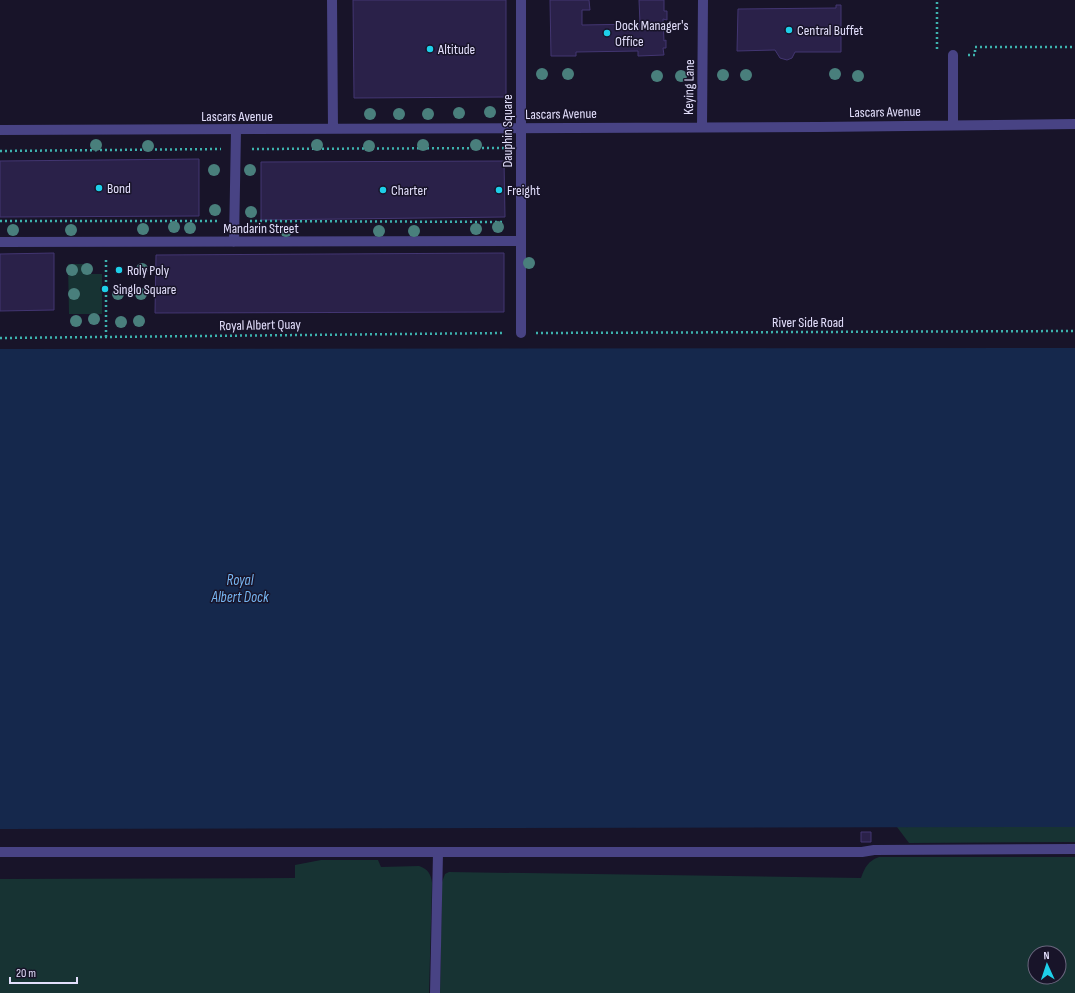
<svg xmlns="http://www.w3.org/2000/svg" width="1075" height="993" font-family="'Sofia Sans Condensed',sans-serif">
<rect width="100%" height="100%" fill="#181429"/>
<!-- green -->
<path fill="#173333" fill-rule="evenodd" d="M68 264H83V274H102V314H69Z
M897 827H1075V842L909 843Z
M879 857H1075V993H440L442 882 445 874 449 872 861 878C865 867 868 861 879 857ZM1035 953H1059V977H1035Z
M321 860H378L381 867 419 866C428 869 431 874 432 883L429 993H0V879L295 878V865Z"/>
<!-- water -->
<path fill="#15284c" d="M1075 348V827L0 829V349Z"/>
<!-- building -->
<path fill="#2a2149" stroke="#433672" d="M353 0H506V97L354 98Z
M550 0H589L590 10H582V25L640 24 639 0H664V11H667V20L663 19 664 41 666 40V48H663L664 55 638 56V51L576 52V56H551Z
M836 5H841V52H795L792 58 787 60 780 58 775 50 737 51 738 9 836 8Z
M199 159V216L0 217V161Z
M504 161 505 217 261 220V162Z
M54 253V310L0 311V254Z
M504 253V312L155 313 156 255Z
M861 832H871V842H861Z"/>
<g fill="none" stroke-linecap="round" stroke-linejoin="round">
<!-- path -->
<path stroke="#3db2ae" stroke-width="2.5" stroke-dasharray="2 3" stroke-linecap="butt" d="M937 49V0
M968 55H975V47H1075
M252 149 505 148
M0 151 221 149
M0 221H219
M250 221 505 222
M536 333 1075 331
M106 337V258
M0 338 505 333"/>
<!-- service -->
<path stroke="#484384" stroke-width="10" d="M332 0 333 129
M953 125V55
M702 127 703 0
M0 130 818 127 1075 124
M0 852H862L874 850 1075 849
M435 993 438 853"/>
<!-- pedestrian -->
<path stroke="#484384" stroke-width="10" d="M521 0V333
M0 242 521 241
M234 242 236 130"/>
</g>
<!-- trees -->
<g fill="#497f7c">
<circle cx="542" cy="74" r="6"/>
<circle cx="568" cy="74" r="6"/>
<circle cx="835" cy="74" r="6"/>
<circle cx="723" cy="75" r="6"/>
<circle cx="746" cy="75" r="6"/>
<circle cx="657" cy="76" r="6"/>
<circle cx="681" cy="76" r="6"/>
<circle cx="858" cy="76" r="6"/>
<circle cx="490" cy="112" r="6"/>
<circle cx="459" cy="113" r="6"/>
<circle cx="370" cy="114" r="6"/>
<circle cx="399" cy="114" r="6"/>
<circle cx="428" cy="114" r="6"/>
<circle cx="96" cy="145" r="6"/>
<circle cx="317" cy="145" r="6"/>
<circle cx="423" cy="145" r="6"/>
<circle cx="476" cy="145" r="6"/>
<circle cx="148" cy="146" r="6"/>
<circle cx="369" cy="146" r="6"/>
<circle cx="214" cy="170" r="6"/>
<circle cx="250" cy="170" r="6"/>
<circle cx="215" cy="210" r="6"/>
<circle cx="251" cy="212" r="6"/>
<circle cx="174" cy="227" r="6"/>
<circle cx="498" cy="227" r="6"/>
<circle cx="190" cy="228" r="6"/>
<circle cx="143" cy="229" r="6"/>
<circle cx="476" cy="229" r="6"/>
<circle cx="13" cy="230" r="6"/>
<circle cx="71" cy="230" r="6"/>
<circle cx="286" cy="231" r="6"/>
<circle cx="379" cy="231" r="6"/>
<circle cx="414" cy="231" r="6"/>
<circle cx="529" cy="263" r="6"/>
<circle cx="87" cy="269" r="6"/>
<circle cx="142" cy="269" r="6"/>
<circle cx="72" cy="270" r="6"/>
<circle cx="74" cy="294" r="6"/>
<circle cx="118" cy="294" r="6"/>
<circle cx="141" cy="294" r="6"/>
<circle cx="94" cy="319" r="6"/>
<circle cx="76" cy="321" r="6"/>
<circle cx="139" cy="321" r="6"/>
<circle cx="121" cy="322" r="6"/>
</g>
<!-- markers -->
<g fill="#1ecfe9" stroke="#181429" stroke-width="1.5">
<circle cx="789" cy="30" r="4"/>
<circle cx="607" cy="33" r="4"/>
<circle cx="430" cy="49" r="4"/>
<circle cx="99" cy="188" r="4"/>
<circle cx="383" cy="190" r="4"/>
<circle cx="499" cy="190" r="4"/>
<circle cx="119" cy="270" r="4"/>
<circle cx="105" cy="289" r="4"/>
</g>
<g text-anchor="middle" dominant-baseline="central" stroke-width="3" stroke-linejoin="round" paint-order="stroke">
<!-- poi labels -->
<g font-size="14" fill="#e3dffc" stroke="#181429" text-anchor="start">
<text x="615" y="25">Dock Manager's<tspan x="615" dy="16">Office</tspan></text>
<text x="797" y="30">Central Buffet</text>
<text x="438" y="49">Altitude</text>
<text x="107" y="188">Bond</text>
<text x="391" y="190">Charter</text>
<text x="507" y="190">Freight</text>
<text x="127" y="270">Roly Poly</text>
<text x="113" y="289">Singlo Square</text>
</g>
<!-- street labels -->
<g font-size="14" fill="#e3dffc" stroke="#181429">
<text transform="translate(689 87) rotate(-89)">Keying Lane</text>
<text transform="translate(885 112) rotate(-1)">Lascars Avenue</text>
<text transform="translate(561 114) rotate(-1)">Lascars Avenue</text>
<text x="237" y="116">Lascars Avenue</text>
<text transform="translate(507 131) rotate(-90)">Dauphin Square</text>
<text x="261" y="228">Mandarin Street</text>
<text x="808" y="322">River Side Road</text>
<text transform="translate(260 325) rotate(-1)">Royal Albert Quay</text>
</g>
<!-- water labels -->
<g font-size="15" font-style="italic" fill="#77b6f2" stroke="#181429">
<text x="240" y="580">Royal<tspan x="240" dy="17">Albert Dock</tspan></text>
</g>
</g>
<!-- north arrow -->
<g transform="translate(1047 965) rotate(357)"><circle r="19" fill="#181429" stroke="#69657d"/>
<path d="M0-3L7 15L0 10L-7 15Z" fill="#1ecfe9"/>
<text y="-6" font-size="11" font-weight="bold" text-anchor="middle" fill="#e3dffc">N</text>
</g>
<!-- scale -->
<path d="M10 977v6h67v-6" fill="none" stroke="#e3dffc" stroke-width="2"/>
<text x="16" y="977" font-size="12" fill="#e3dffc" stroke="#181429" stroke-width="3" paint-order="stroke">20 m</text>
</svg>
